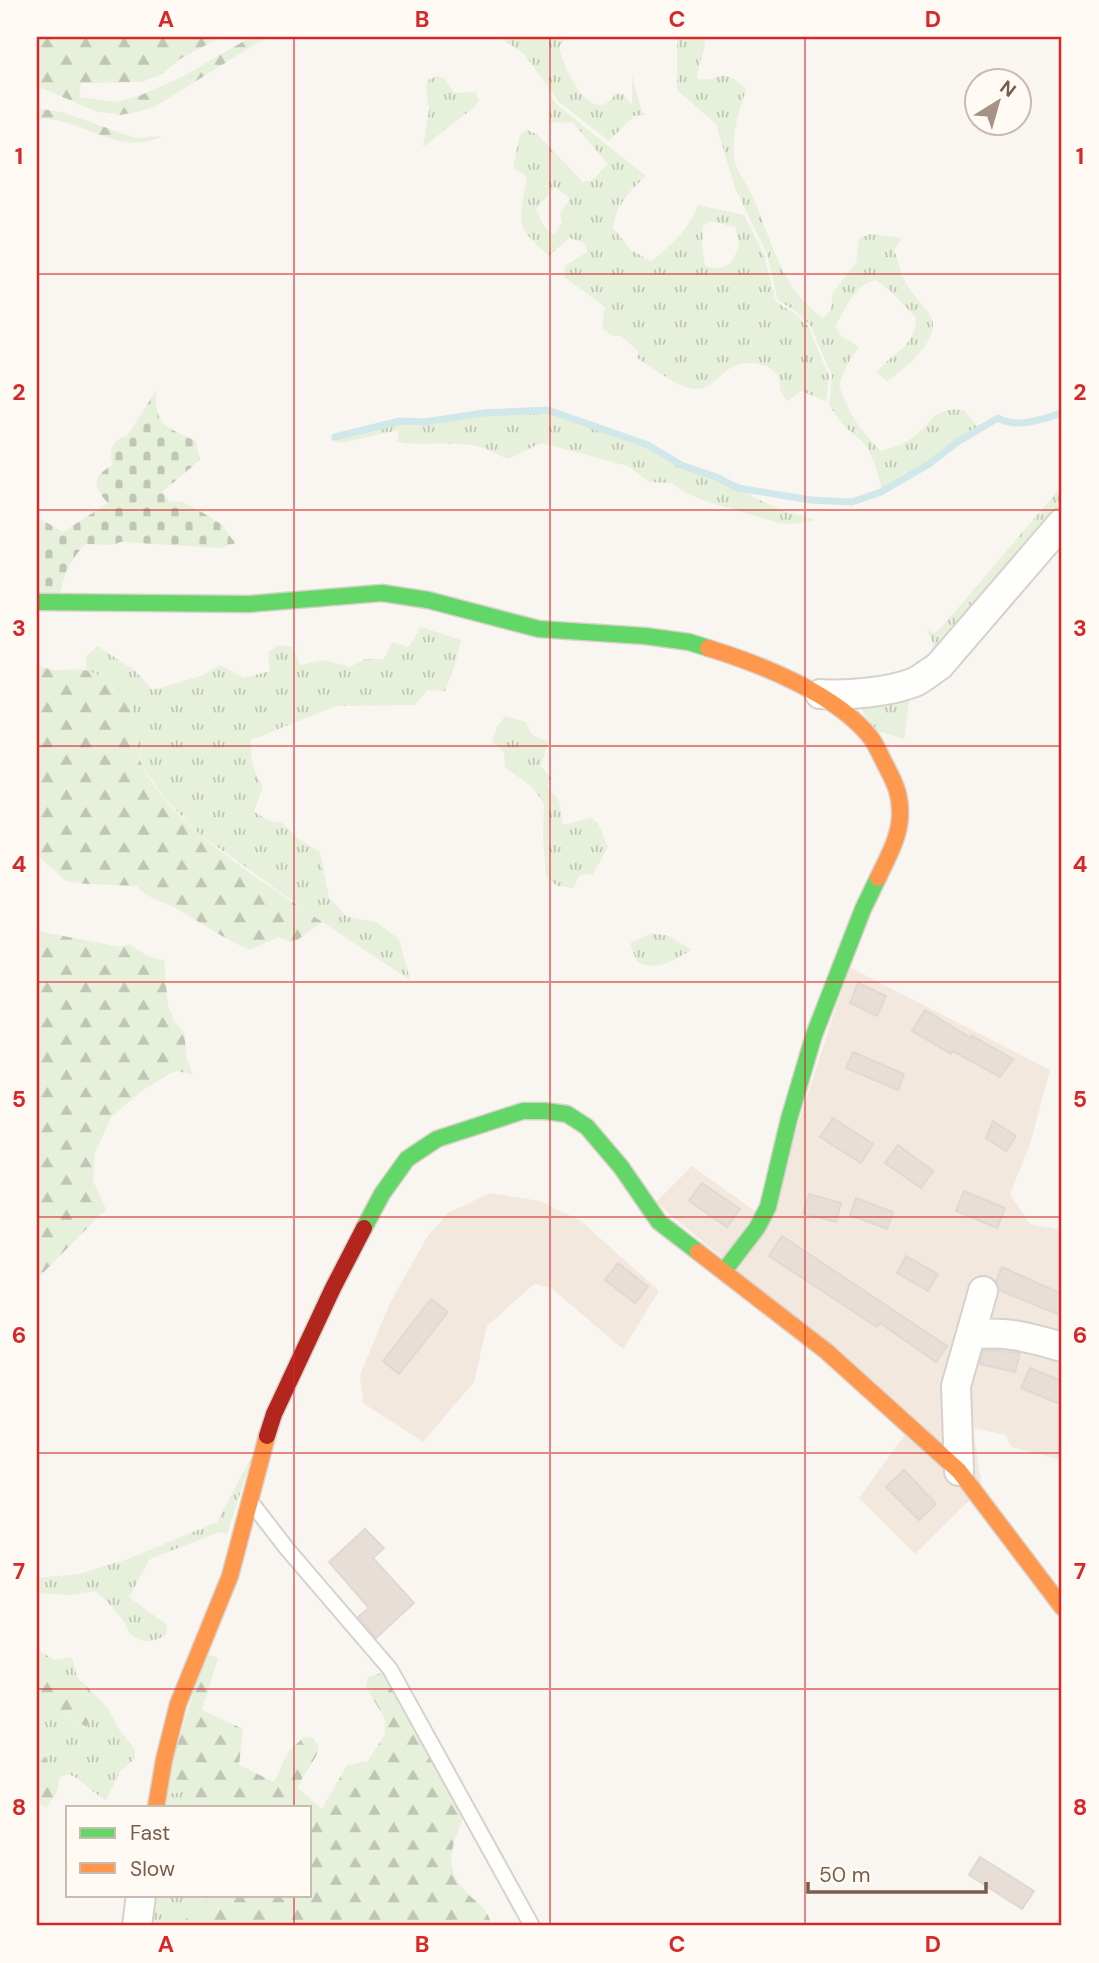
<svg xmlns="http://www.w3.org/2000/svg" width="1099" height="1963" font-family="'DM Sans',sans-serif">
<defs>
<pattern id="grass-tufts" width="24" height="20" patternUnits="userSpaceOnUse" patternTransform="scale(1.75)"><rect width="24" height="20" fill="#e7f0db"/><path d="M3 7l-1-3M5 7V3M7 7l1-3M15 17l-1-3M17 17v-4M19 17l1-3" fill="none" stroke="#c0c6b4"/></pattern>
<pattern id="forest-firs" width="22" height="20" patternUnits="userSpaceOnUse" patternTransform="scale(1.75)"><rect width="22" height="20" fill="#e7f0db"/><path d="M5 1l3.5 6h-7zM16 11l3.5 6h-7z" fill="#c0c6b4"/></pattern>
<pattern id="cemetery-stones" width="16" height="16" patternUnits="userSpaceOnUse" patternTransform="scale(1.75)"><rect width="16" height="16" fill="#e7f0db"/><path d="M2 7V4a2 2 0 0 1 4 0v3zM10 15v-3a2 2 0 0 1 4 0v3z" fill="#c0c6b4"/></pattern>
</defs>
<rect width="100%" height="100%" fill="#f9f5f0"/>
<!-- residential -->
<path fill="#f2e8de" d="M849 967 1050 1070 1030 1144 1010 1194 1030 1224 1062 1230V1460L1011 1447 1006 1435 973 1428 982 1488 915 1554 859 1498 915 1421 656 1202 692 1166 767 1220Z
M490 1193 540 1201 581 1221 659 1291 623 1349 551 1288 534 1284 487 1326 474 1382 423 1442 363 1403 360 1375 390 1303 427 1237 448 1213Z"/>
<!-- grass -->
<path fill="url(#grass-tufts)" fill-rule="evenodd" d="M500 37H567L559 47C563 69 593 130 615 94H623L632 106V76L643 115 634 116 609 141 559 102 525 55Z
M677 37H705C706 52 698 64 697 79 721 83 719 64 746 89 739 113 730 136 735 162 736 169 748 186 752 195 772 240 780 288 823 318L831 310 833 292 856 263 859 238 871 234 902 238 894 250C898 260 900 272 905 281 911 295 924 304 931 317 942 339 903 371 887 381L877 373C890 352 915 350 916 318 902 304 893 290 875 280 852 287 847 308 835 326L841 336 859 347 848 363 839 385C848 413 861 431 881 451 892 448 903 445 912 438 933 422 933 406 964 410L978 427 928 462 882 489 874 461 865 444 842 424 829 405 832 376 810 325 795 311 778 300 767 254 735 188 716 124 677 90Z
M438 76 445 79 454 93 476 92 479 101 472 109 423 147 429 110 426 88 429 79Z
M551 97 557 105 646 176C629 192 617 203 613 228L631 250 651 261C671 245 689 230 698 205L744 215 764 255 776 302 794 313 808 326 829 376 826 401 801 391 787 401 781 392 778 375C768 366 763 363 749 363 722 363 717 389 696 389 679 389 652 367 637 358L638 351 621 336H613L602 328 605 307 564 277 565 266 587 252 584 243 569 238 549 256C513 224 519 224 527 177L513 167 520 135 527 130 538 135 583 182 592 180 608 164 573 123 549 122ZM555 187 570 199 560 213 562 223 555 234C544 232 540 218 536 209ZM710 221 735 227 739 244C732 266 728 271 705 266L702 244 703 226Z
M548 411 647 446 680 466 744 490 757 499 784 511 816 520 793 524 779 523 702 500 686 493 672 483 649 482 628 466 541 443 508 459C498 455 487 448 476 446 450 441 423 446 397 442L399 430 342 443 329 440 400 422 424 424 485 415Z
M1062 486V516L931 659 933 643 927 630 934 633 940 629Z
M421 627 461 640 455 665 445 691 427 690 415 705 336 706 251 740C251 758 252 771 263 786L254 812 270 821 282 823 300 840 320 852 329 898 347 917 376 922 399 939 410 980 322 922 198 833 165 799 142 765 134 739 132 709 124 695 106 680 86 670V656L98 646 135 671 153 690 201 676 220 665 244 678 270 671 268 652 279 645 292 647 300 665 324 660 350 667 364 659H384L392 642 409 647Z
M911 688 904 739 871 729 858 701Z
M505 716 526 722 531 734 548 742 541 766 551 778 547 787 559 800 563 825 591 818 598 823 608 847 593 874 580 875 573 888 557 886 546 876 543 835 544 804 532 787 505 767 504 752 492 742 497 727Z
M652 933 669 936 692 950C672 960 660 972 637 962L630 943Z
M253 1454 227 1534 219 1532 150 1559 129 1597 167 1625 166 1635C154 1642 141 1645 130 1633 127 1630 126 1623 122 1619 114 1609 105 1599 95 1591L71 1595 37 1593V1578L79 1574 128 1559 217 1522Z
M37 1649 54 1660 72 1657 77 1677 108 1708 120 1731 135 1749 134 1759 120 1772 106 1800C91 1793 84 1780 68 1774L60 1777 37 1749V1702L86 1727 91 1708 37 1675Z
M192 1791 194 1807H161L163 1794Z
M151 1895H206L208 1906 175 1926H148Z"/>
<!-- forest -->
<path fill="url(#forest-firs)" d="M37 37H221L180 59 160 75 142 82 81 83 79 97 115 102 139 96 182 77 251 37H267L172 96 154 107 137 112 120 115 95 111 37 86Z
M37 108 65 113 135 138 163 136C125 153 100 132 64 122 55 119 46 119 37 119Z
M37 663C53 676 69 666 88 671 101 674 114 684 123 694 140 713 131 743 142 765 174 830 264 881 322 922L293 943 278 937 250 950C225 939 204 925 181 911 166 902 149 900 137 886L87 884 66 881 37 855Z
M37 931 121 947 129 944 149 957 164 960 168 1006 175 1022 184 1032 187 1059 193 1075 178 1071 171 1073 143 1090 111 1117 95 1153 93 1181 106 1209 37 1279Z
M205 1653 218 1658 202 1710 243 1729 239 1765 274 1782 289 1751 304 1737 313 1738 319 1747 316 1756 297 1787 322 1809 347 1765 368 1761 385 1734V1719L366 1687 368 1677 385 1672 463 1818C451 1848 442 1869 469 1895 481 1906 488 1910 492 1926H175L207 1906 206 1895H310V1807H194L192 1791 163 1794Z
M37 1675 91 1708 87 1727 37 1702Z
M37 1749 60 1777 57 1792 46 1808 37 1801Z"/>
<!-- cemetery -->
<path fill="url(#cemetery-stones)" d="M156 391C154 427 167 427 196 441L200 460 162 492 170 502C174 502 178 501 182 502 185 502 219 522 222 525 228 531 229 537 236 543L220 548 121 542 112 545 86 544C69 560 63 577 59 599H37V517L63 532 108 503C93 487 91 477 113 465 108 451 112 439 127 436Z"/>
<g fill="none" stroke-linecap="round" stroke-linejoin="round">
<!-- stream -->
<path stroke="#d0e8ea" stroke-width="7" d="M335 437 400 421 424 422 484 413 548 410 648 445 681 465 716 477 738 488 811 500 852 502 881 492 929 464 959 441 998 418C1015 429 1044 419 1062 413"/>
</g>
<!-- building -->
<path fill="#e6ded7" stroke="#e2d8d2" stroke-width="2" d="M858 983 886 996 877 1016 850 1003Z
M925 1010 971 1038 972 1036 1013 1059 1000 1077 953 1051 951 1054 912 1031Z
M853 1052 904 1074 898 1090 846 1068Z
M833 1118 873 1144 861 1163 820 1137Z
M993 1121 1016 1136 1006 1151 986 1138Z
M898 1145 933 1171 921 1188 885 1163Z
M702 1183 740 1209 727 1227 689 1201Z
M964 1191 1005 1208 997 1228 956 1211Z
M809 1194 841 1203 836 1222 803 1213Z
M856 1198 893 1212 887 1229 850 1215Z
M782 1236 947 1346 936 1362 880 1323 877 1327 769 1256Z
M906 1256 938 1274 928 1291 897 1273Z
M618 1263 648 1287 635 1303 605 1280Z
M1002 1267 1062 1294V1316L999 1290 996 1281Z
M431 1299 448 1312 399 1374 383 1361Z
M983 1350 1020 1353 1015 1372 980 1364Z
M1030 1368 1062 1381V1405L1021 1388Z
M904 1470 936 1504 919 1520 886 1487Z
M365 1529 384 1548 373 1558 414 1603 376 1638 358 1617 369 1608 329 1562Z
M980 1857 1034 1891 1022 1909 969 1875Z"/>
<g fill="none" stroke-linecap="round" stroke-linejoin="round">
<!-- lane casing -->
<g stroke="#d7d1cb" stroke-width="18">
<path id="lane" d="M254 1506 288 1550 390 1669 532 1926"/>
</g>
<!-- street casing -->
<g stroke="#d7d1cb" stroke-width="32">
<path id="street" d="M820 694C847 696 890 692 915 682 923 678 931 671 939 666L1062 523
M972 1335C1004 1330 1032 1338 1062 1347
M959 1471 956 1386 983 1291
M137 1926 141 1895"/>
</g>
<!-- fast casing -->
<g stroke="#d9d2cb" stroke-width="19">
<path id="fast" d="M37 602 249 604 382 593 428 600 539 629 645 636 689 642 708 648
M364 1228 382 1194 407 1159 437 1139 523 1111H545L567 1114 587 1127 621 1167 659 1222 698 1252
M724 1271 757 1228 768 1207 789 1119 814 1035 863 909 878 878"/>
</g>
<!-- slow casing -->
<g stroke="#d9d2cb" stroke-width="19">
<path id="slow" d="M708 648C760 664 837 694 871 738 877 746 881 757 886 766 896 785 901 796 900 817 899 838 887 859 878 878
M698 1252 826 1351 959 1471 1062 1607
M156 1807 164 1760 178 1704 230 1576 267 1436"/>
</g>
<!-- jam casing -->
<g stroke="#d9d2cb" stroke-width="19">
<path id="jam" d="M267 1436 274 1414 333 1288 364 1228"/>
</g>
<!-- lane -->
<use href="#lane" stroke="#fefefd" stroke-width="14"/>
<!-- street -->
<use href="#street" stroke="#fefefd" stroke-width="28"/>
<!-- fast -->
<use href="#fast" stroke="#63d668" stroke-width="16"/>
<!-- slow -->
<use href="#slow" stroke="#ff974d" stroke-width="16"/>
<!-- jam -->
<use href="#jam" stroke="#b3261e" stroke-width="16"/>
</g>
<!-- grid -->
<path fill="none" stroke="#d62828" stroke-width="2" stroke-opacity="0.55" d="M294 37V1807M550 37V1926M805 37V1926M37 274H1062M37 510H1062M37 746H1062M37 982H1062M37 1217H1062M37 1453H1062M37 1689H1062M294 1895V1926"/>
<!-- border -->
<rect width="1099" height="1963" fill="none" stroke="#fffaf3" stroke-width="77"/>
<!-- legend -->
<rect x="66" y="1806" width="245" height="91" fill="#fffaf3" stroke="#cabbb1" stroke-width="2"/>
<rect x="80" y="1828" width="35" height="10" fill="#63d668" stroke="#cabbb1" stroke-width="2"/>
<text x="130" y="1840" font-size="21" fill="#7a5c4d">Fast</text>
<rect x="80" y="1863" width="35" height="10" fill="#ff974d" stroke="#cabbb1" stroke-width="2"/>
<text x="130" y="1876" font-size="21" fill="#7a5c4d">Slow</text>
<!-- north arrow -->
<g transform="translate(998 102) rotate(37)"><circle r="33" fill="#fffaf3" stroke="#cabbb1" stroke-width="2"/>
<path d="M0-5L12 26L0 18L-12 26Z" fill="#a69286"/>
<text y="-10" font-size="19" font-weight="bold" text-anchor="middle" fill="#7a5c4d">N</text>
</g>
<!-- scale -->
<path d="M808 1882v10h178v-10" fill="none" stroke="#7a5c4d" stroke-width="3.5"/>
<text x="819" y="1882" font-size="21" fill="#7a5c4d" stroke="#fffaf3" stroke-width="5" paint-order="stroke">50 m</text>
<rect x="38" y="38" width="1022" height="1886" fill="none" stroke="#d62828" stroke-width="2.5"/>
<g font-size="23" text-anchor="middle" font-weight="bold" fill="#d62828">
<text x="166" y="27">A</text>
<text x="422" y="27">B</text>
<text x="677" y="27">C</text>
<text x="933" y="27">D</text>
<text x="19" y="164">1</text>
<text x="1080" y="164">1</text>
<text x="19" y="400">2</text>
<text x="1080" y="400">2</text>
<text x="19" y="636">3</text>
<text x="1080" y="636">3</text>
<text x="19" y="872">4</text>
<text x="1080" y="872">4</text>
<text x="19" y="1107">5</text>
<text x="1080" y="1107">5</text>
<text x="19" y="1343">6</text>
<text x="1080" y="1343">6</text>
<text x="19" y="1579">7</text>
<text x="1080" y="1579">7</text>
<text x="19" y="1815">8</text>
<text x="1080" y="1815">8</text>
<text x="166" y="1952">A</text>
<text x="422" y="1952">B</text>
<text x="677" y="1952">C</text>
<text x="933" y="1952">D</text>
</g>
</svg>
